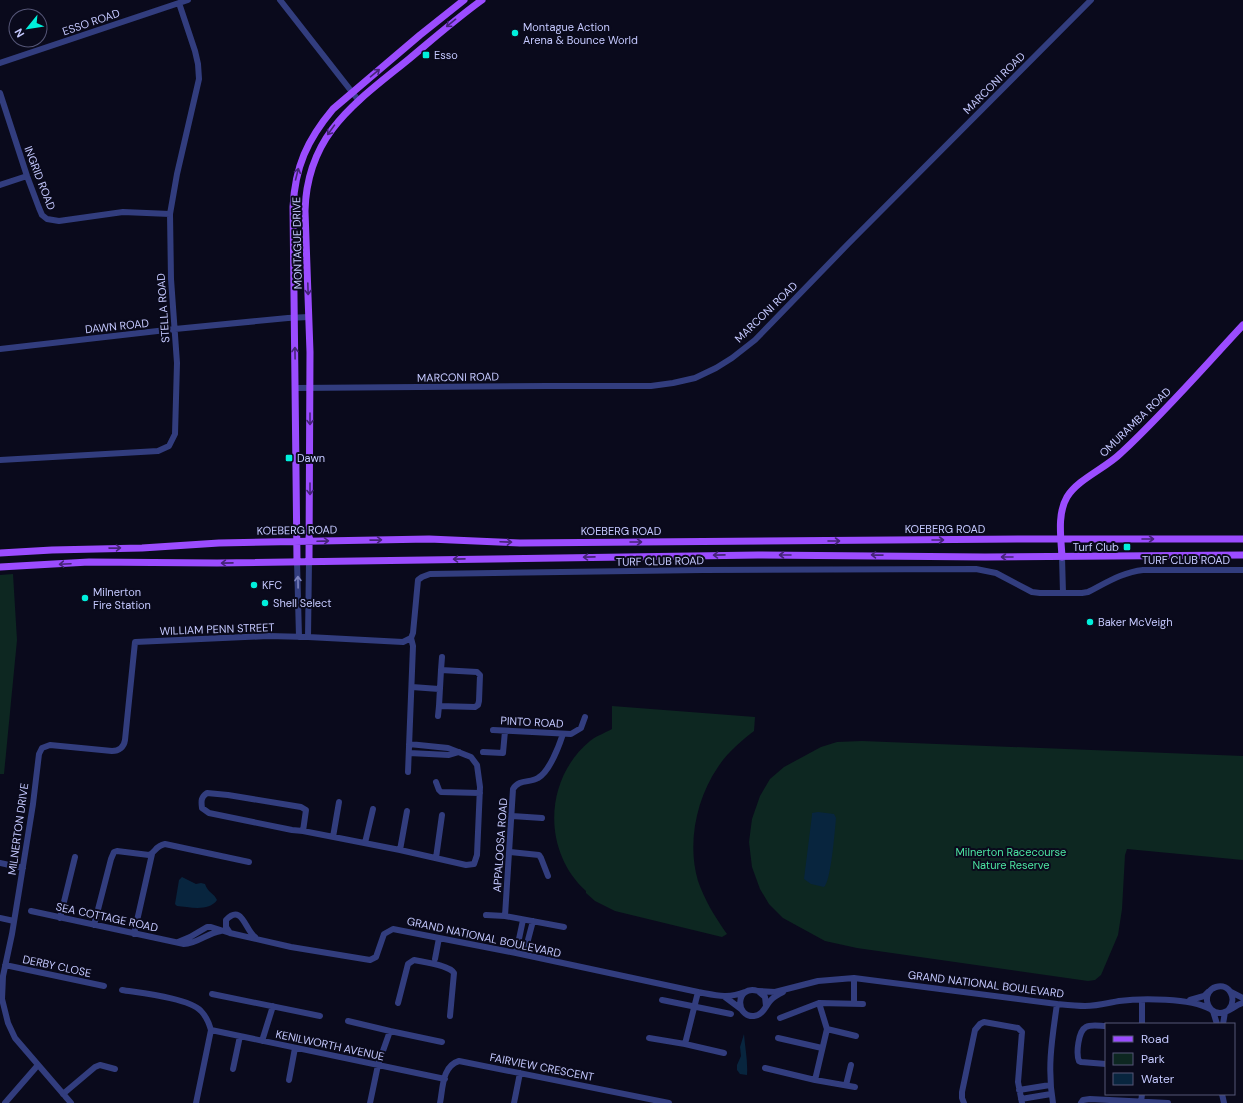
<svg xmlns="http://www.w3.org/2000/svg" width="1243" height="1103" font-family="'DM Sans',sans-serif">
<rect width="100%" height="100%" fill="#0a0a1c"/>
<!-- green -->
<path fill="#0d2721" d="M13 574 17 640 4 774H0V575Z
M612 706 755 717 754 731C741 741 727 753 718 767 696 799 687 844 698 881 705 901 715 917 727 934L722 937 615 911 595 901 586 893V891C542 851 544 779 590 741 596 736 605 733 612 729Z
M862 741 1243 756V860L1127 849 1125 855 1122 909 1118 935 1101 975 1095 980 1088 981 857 948 825 941 783 918 769 904 760 889 752 867 749 842 752 819 760 796 770 779 784 767 821 747 837 742Z"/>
<!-- water -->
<path fill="#08253e" d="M818 812 834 814 836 818C835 829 831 882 824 887L811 884 804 879 812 815V813Z
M182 877 196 884 201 883 205 884C208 893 214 893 217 900 209 912 189 907 177 906L175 904 179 880Z
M744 1034C745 1048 748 1061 747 1075L740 1074 737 1070V1065L741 1056 740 1047Z"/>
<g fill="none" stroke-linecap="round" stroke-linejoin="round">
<!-- minor -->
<path stroke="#323d7e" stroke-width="6" d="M280 0 359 101
M0 63 188 0
M0 93 27 176 39 208 42 215 47 219 59 221 123 212 170 214
M0 185 27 176
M0 349 175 329 288 318 309 317
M295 388 548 386H651L673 383 695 378 716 368 732 358 755 340 848 244 1091 0
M0 460 158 451 169 446 175 434 177 363 171 279 170 214 177 174 199 79 198 64 195 51 179 3
M1062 557 1063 593
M297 561 299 637
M308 637 309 561
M441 670 477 672 480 675 479 701 478 705 475 707 439 706Z
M441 670 442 657
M412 687 439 689
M438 716 439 706
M493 730 571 734 581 728 585 717
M563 734C559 746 549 772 538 778 530 783 519 779 513 789L505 916 564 927
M483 752 503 753 505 731
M409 753 449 755 459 752
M408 772 413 646 411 638
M436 782 439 790 441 792 480 793
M207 793 228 795 301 807 306 810 303 831 292 830 209 813 202 808C201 801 201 797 207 793Z
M512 816 542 818
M303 831 400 850 466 865 474 864 477 855 480 787 477 765 471 757 448 748 409 744
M333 837 339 802
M365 843 373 809
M400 850 407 811
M510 852 539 855 541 858 548 876
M436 858 442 815
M0 863 23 868
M31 911 184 944C197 944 207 933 221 931
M486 915 505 916
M0 918 14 921
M60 918 75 857
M94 925 111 859 114 852 117 851 149 855C156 852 155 846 165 844L249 862
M230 933 226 927V920C242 903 245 930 255 937
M134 934 152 854
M178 942 190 937 207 927H211L230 933 291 947 370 960 376 957 384 934 393 929 516 953 698 992C715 995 728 999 745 992
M516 953 523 920
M524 955 533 921
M435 959 439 938
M5 965 104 986
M122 990C140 993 189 998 201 1011 207 1017 209 1023 211 1030L196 1103
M758 991 775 992 818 981 854 978 1057 1004C1067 1005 1076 1006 1085 1006 1097 1006 1108 1003 1119 1001 1141 998 1191 998 1210 1009
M1231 992 1243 998
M212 994 320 1016
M725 997 741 1009
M662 1000 731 1014
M1142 1000V1024
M1190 1000 1204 996 1208 992
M398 1003 408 964 414 960C423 962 449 965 454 973L450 1016
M854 1003V978
M766 1006 765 997 758 991C735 984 735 1018 754 1016 764 1015 766 1004 772 999 775 996 779 994 783 992
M1229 1009C1237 999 1230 983 1216 987 1202 991 1205 1013 1220 1013 1228 1013 1235 1005 1243 1003
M1213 1011 1217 1024
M780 1018 819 1003 863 1004
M348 1021 390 1031 378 1065 370 1103
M1223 1024 1225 1012
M1106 1026C1100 1026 1091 1024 1086 1027 1078 1031 1076 1054 1079 1061L1081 1062 1106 1064
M827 1029 856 1036
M211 1030 445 1079
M390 1031 442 1042
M649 1038 685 1044 724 1053
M778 1038 822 1048
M262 1041 273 1006
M685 1044 698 992
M765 1068 815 1080 855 1087
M233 1069 240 1036
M289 1080 295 1048
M815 1080 827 1029 819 1003
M846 1085 851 1065
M1019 1090 1050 1085
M63 1094 95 1067 100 1065 115 1069
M1222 1094 1224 1103
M1021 1099 1051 1094
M5 1103 38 1065
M71 1103 15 1038 8 1023 2 999 3 976 12 934 20 885 33 804 39 754 42 748 50 745 112 751C119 751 124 747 125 740L135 642 268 636 308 637 403 642 411 638 413 633 418 580 422 577 430 574 703 570 976 569 996 573 1032 592 1040 593H1082L1088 592C1106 583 1123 572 1143 570H1243
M440 1103C443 1088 442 1066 459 1061L669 1103
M514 1103 520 1073
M964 1103 962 1098V1092L975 1030 980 1024 984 1022 1018 1028 1022 1032 1018 1082 1022 1103
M1053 1103C1047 1068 1052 1039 1057 1004
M1081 1103 1083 1100 1090 1099 1168 1103
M1141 1103 1142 1094"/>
<!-- major -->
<path stroke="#9b4cff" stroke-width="7" d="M0 553 52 550 142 548 219 543 429 539 520 543 1028 539H1243
M1062 557C1061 538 1057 514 1067 497 1078 479 1106 468 1121 453 1164 413 1203 368 1243 325
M297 561 293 207C295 167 307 140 333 109L420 35 464 0
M309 561 310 352 305 211C307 134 355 103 409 59 433 39 457 18 482 0
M0 567 89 562 217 563 758 555 985 557 1243 555"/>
</g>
<!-- one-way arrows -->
<defs><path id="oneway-shaft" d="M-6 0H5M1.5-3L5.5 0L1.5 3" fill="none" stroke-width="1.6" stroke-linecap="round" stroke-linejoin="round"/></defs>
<g stroke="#442477">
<use href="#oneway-shaft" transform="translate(451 23) rotate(141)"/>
<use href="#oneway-shaft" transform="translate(375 73) rotate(-40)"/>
<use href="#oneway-shaft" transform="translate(331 130) rotate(126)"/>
<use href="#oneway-shaft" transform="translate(297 174) rotate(-76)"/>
<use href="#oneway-shaft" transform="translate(308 289) rotate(88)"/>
<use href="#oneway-shaft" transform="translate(295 353) rotate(-91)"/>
<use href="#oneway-shaft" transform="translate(310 419) rotate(90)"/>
<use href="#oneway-shaft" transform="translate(310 489) rotate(90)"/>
<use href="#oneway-shaft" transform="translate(1148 539)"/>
<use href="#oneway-shaft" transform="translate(376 540) rotate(-1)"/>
<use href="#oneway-shaft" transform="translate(938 540)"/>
<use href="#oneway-shaft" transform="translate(323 541) rotate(-2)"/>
<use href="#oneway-shaft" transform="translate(834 541)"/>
<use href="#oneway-shaft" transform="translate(506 542) rotate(2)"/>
<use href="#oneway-shaft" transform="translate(636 542)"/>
<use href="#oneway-shaft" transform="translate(115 548) rotate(-1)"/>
<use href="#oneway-shaft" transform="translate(719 555) rotate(179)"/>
<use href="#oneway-shaft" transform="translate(785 555) rotate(-180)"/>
<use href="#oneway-shaft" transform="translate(877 555) rotate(-179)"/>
<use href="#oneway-shaft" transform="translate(589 557) rotate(179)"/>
<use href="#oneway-shaft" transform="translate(1007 557) rotate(180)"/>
<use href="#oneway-shaft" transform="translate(459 559) rotate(179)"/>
<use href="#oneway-shaft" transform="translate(227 563) rotate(179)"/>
<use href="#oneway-shaft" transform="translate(65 564) rotate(177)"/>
</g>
<use stroke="#7c83be" href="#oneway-shaft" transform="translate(298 582) rotate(-91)"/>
<!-- markers -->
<g fill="#00f0dc" stroke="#0a0a1c" stroke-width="1.5">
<circle cx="515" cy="33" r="4"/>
<rect x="422" y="51" width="8" height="8" rx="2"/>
<rect x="285" y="454" width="8" height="8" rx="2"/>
<rect x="1123" y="543" width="8" height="8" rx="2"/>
<circle cx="254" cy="585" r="4"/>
<circle cx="85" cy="598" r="4"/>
<circle cx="265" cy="603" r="4"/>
<circle cx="1090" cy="622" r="4"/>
</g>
<g text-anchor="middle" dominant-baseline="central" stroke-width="4" stroke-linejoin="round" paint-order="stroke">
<!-- street labels -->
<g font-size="11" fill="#c5c9ff" stroke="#0a0a1c">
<text transform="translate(91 22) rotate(-19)">ESSO ROAD</text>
<text transform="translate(994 83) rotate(-45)">MARCONI ROAD</text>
<text transform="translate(40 178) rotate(69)">INGRID ROAD</text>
<text transform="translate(297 243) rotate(-91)">MONTAGUE DRIVE</text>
<text transform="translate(163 308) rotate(-94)">STELLA ROAD</text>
<text transform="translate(766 312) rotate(-44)">MARCONI ROAD</text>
<text transform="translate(117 326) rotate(-6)">DAWN ROAD</text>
<text transform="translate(458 377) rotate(-1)">MARCONI ROAD</text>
<text transform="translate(1135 422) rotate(-44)">OMURAMBA ROAD</text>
<text x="945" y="529">KOEBERG ROAD</text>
<text transform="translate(297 530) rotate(-1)">KOEBERG ROAD</text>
<text x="621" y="531">KOEBERG ROAD</text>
<text x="1186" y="560">TURF CLUB ROAD</text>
<text transform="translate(660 561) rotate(-1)">TURF CLUB ROAD</text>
<text transform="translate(217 629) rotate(-2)">WILLIAM PENN STREET</text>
<text transform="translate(532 722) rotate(3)">PINTO ROAD</text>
<text transform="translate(18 829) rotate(-82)">MILNERTON DRIVE</text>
<text transform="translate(500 845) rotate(-86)">APPALOOSA ROAD</text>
<text transform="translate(107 917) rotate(12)">SEA COTTAGE ROAD</text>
<text transform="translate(484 937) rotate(12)">GRAND NATIONAL BOULEVARD</text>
<text transform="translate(57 966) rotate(12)">DERBY CLOSE</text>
<text transform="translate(986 984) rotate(7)">GRAND NATIONAL BOULEVARD</text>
<text transform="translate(330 1045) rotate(12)">KENILWORTH AVENUE</text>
<text transform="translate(542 1067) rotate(11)">FAIRVIEW CRESCENT</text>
</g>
<!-- poi labels -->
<g font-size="11" fill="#c5c9ff" stroke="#0a0a1c" text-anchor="start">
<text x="523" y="27">Montague Action<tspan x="523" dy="13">Arena &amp; Bounce World</tspan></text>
<text x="434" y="55">Esso</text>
<text x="297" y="458">Dawn</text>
<text x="1119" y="547" text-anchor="end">Turf Club</text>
<text x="262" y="585">KFC</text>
<text x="93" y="592">Milnerton<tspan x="93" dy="13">Fire Station</tspan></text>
<text x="273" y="603">Shell Select</text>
<text x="1098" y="622">Baker McVeigh</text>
</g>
<!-- park labels -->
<g font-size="11" fill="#4ce5a2" stroke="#0a0a1c">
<text x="1011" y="852">Milnerton Racecourse<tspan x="1011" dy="13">Nature Reserve</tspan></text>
</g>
</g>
<!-- legend -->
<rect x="1105" y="1023" width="130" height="72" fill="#0a0a1c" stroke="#555677"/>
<rect x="1113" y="1036" width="20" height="6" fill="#9b4cff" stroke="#555677"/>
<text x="1141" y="1043" font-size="12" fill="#c5c9ff">Road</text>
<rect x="1113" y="1053" width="20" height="12" fill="#0d2721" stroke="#555677"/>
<text x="1141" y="1063" font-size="12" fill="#c5c9ff">Park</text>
<rect x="1113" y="1073" width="20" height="12" fill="#08253e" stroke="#555677"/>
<text x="1141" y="1083" font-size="12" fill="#c5c9ff">Water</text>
<!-- north arrow -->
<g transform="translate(28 28) rotate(240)"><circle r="19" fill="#0a0a1c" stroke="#555677"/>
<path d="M0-3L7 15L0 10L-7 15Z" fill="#00f0dc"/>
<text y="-6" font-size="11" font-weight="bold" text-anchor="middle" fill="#c5c9ff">N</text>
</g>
</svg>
